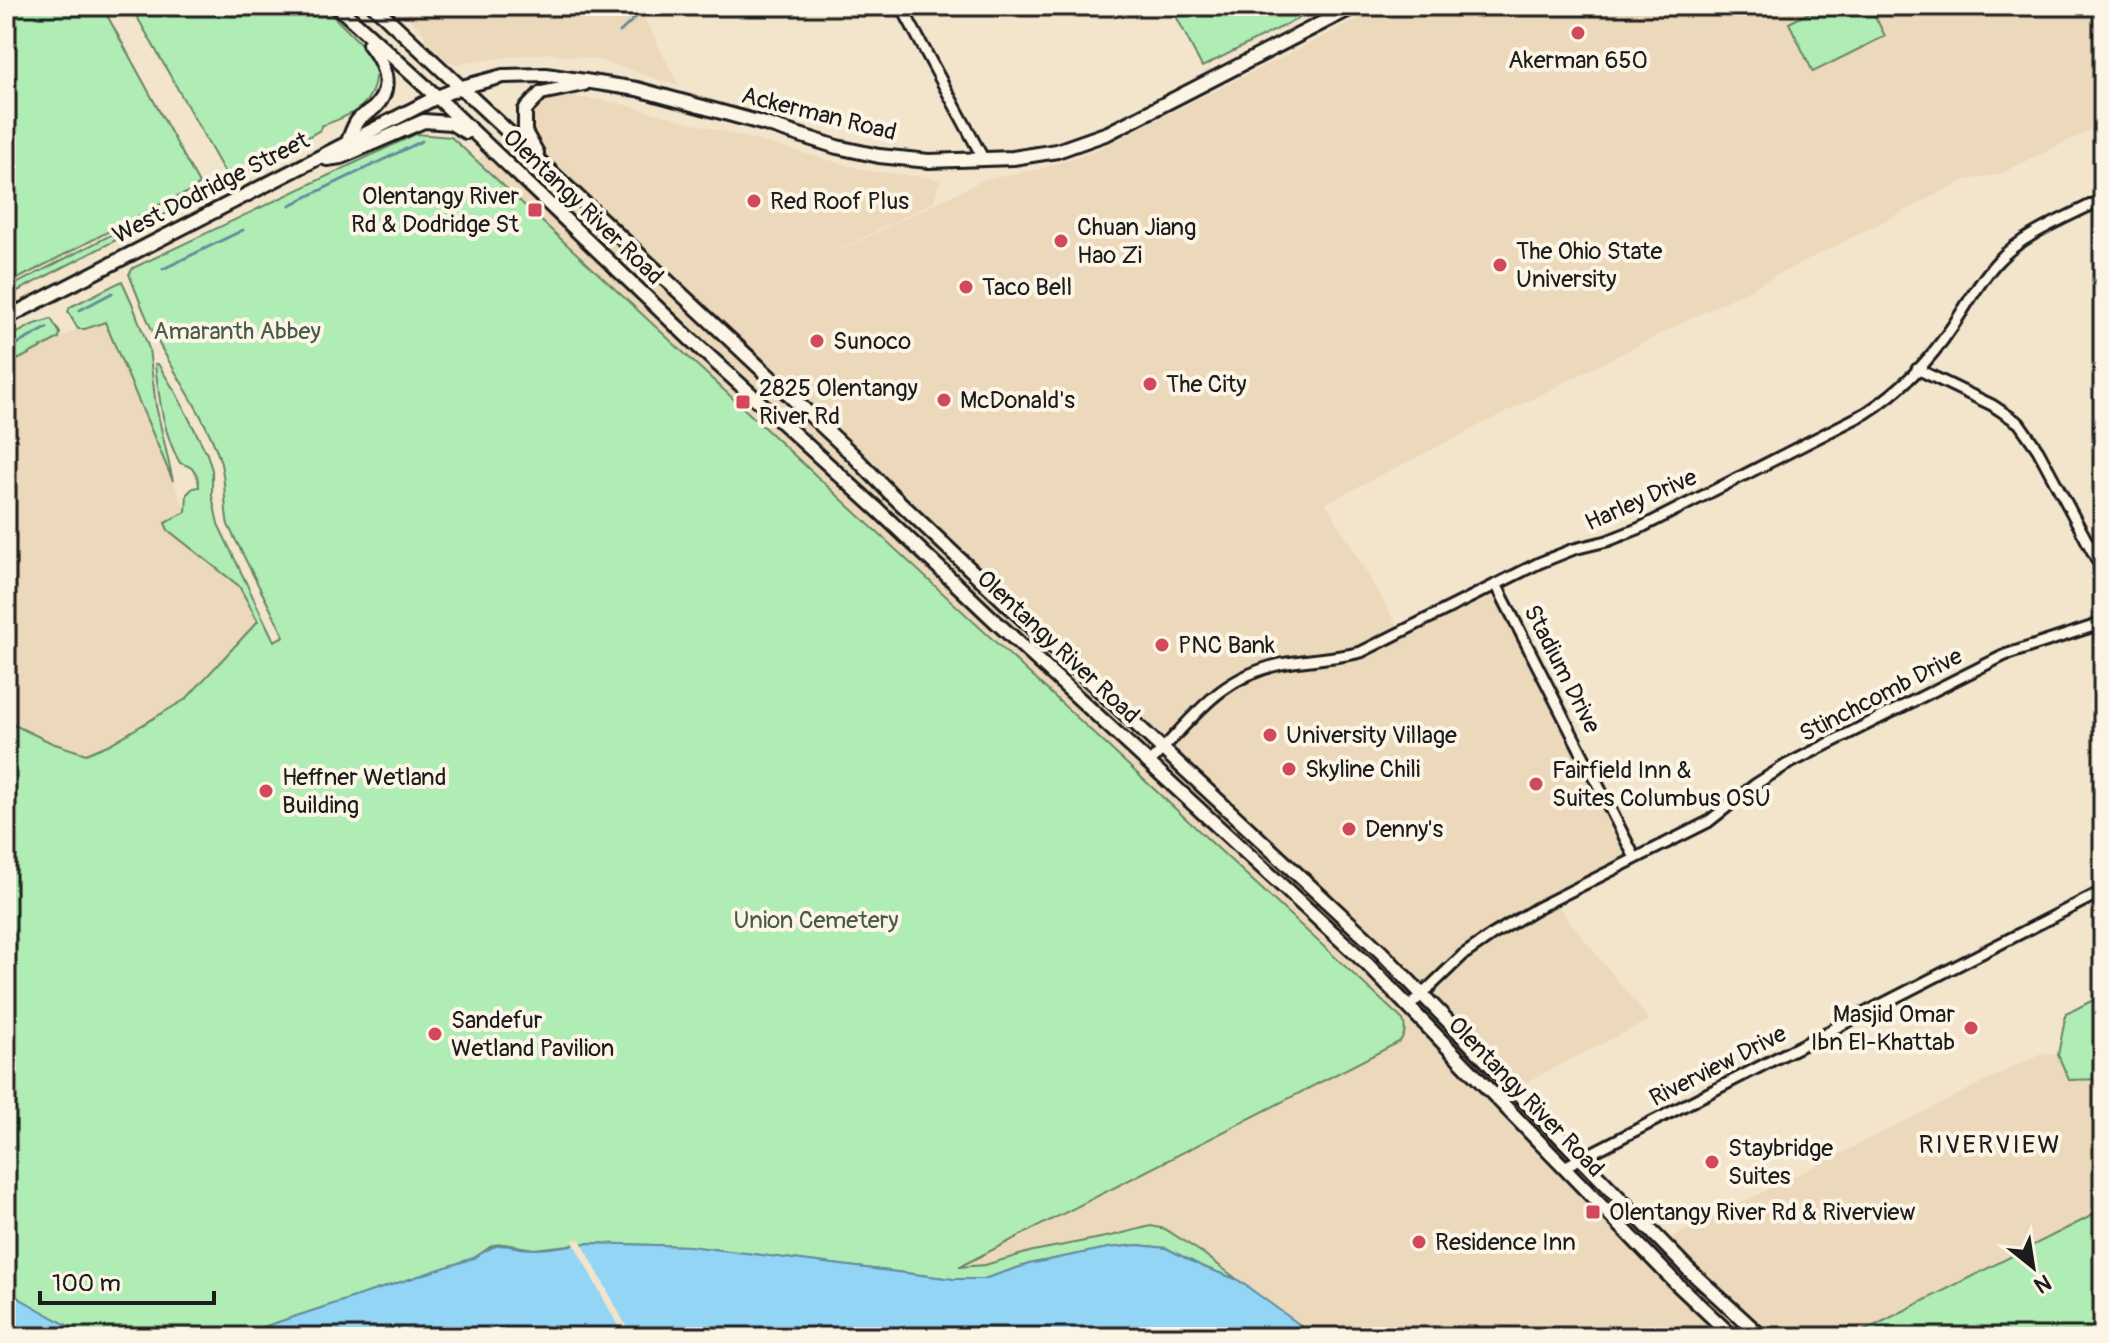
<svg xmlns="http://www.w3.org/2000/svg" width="2109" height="1343" font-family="Pangolin,sans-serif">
<rect width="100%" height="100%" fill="#f3e4cc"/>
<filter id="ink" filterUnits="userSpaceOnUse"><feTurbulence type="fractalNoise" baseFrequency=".0125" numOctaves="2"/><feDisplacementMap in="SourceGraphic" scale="16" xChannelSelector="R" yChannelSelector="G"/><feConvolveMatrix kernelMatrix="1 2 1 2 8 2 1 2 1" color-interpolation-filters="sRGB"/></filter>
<g filter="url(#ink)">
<!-- built -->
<path fill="#ecd8ba" d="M397 6H638L679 86 600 60 547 53 513 56 455 64 447 61 426 41 424 33Z
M1385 6H2103V124L1997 175 1965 180 1326 503 1401 632 1496 584 1635 858 1555 903 1649 1020 1508 1091 1653 1247 2042 1053 2058 1055 2069 1080 2103 1079V1210L1852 1337H1313L1296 1322 1204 1254 1151 1226 1111 1236 1033 1251 985 1265 956 1268 1399 1042 1404 1038 1397 1013 477 161 531 108 545 98 564 96 615 102 869 171 941 179 933 202 786 277 983 180 1040 169 1090 153Z
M105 322 186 512 166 523 168 530 239 586 259 621 173 713 131 734 86 754 52 743 6 721V366L78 329H85Z"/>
<!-- green -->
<path fill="#afedb4" stroke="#668468" stroke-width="2" d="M6 6H102L199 184 194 190 167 201 6 285Z
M131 6H323L370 53 380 76 375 77C373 108 347 117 321 126L320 130 230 182Z
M1171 6H1323L1202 67Z
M1822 6H1870L1885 36 1813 72 1789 23Z
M416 134 451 137 1403 1020C1406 1028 1406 1035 1399 1042L959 1267 985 1265 1033 1251 1111 1236 1151 1226 1165 1229 1204 1254 1238 1280 1201 1266 1166 1248 1138 1245 1108 1248 1029 1264 984 1279H953L689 1246 587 1243 534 1249 504 1244 493 1245 474 1258 257 1329 226 1337H95L79 1332 6 1291V721L52 743 86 754 110 744 186 699 258 621 239 586 168 530 165 523 186 512 187 494 193 488 199 487C198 472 194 467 180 463 163 434 159 397 155 364H158L176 393 207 454 212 470V496L218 524 274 641 284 636 228 525C223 502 227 479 219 457 205 417 179 380 158 342 147 321 138 297 129 274L133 268Z
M169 205 172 211 6 297V289Z
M122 281 132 303 149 349 156 406 173 481 105 322 85 329H78L68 312 70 307Z
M51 319 60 333 59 338 6 366V339L32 325Z
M2103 995V1079L2069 1080 2058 1055 2066 1014Z
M2103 1210V1337H1852Z"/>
<!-- water -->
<path fill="#93d5f5" stroke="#638b9e" stroke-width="2" d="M587 1243 689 1246 953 1279H984L1029 1264 1108 1248 1138 1245 1166 1248 1201 1266 1238 1280 1296 1322 1313 1337H728L670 1334 646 1337H226L257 1329 474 1258C507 1236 502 1249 535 1249 552 1249 570 1245 587 1243Z
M6 1291 79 1332 95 1337H6Z"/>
<!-- pier -->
<path fill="#f3e4cc" d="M580 1239 632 1337H624L572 1240Z"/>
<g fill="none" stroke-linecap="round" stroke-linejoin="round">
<!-- stream -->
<path stroke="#638b9e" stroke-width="3" d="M620 32 635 18 642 6
M290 205 422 141
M163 269 243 230
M80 310 112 293
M6 350 47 328"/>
<!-- street casing -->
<g stroke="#1c1c1c" stroke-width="15">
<path id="street" d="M901 6 984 160
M1917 369 1992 405 2019 423 2038 450 2103 571
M1496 584 1635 858
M1150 762C1193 719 1217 678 1281 664 1307 659 1334 659 1361 652L1539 563 1574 549 1607 541 1640 528 1866 413C1900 391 1930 360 1952 327 1967 305 1980 280 1998 261 2023 234 2070 216 2103 199
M1409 1007 1463 955 1492 935 1537 908 1708 822 1756 784 1786 765 2005 655 2103 623
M1564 1167 2103 891"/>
</g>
<!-- secondary casing -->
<g stroke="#1c1c1c" stroke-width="18">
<path id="secondary" d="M337 6 437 97 688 337 878 510 995 621 1368 965 1676 1283 1733 1337
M374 6 852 454 891 494 1008 605 1381 952 1689 1270 1762 1337
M347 144C350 137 353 126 358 120 362 115 369 113 374 108 395 88 384 63 369 44
M537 153 525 132V110L541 93 584 84
M327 159 341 157 424 121 451 123 466 132
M6 318 437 97 462 87 503 76 546 75 637 89 765 124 837 147 879 156 929 161 1013 158 1057 151 1108 133 1355 6"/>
</g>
<!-- street -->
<use href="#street" stroke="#fcf5e5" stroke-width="9"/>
<!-- secondary -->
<use href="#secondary" stroke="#fcf5e5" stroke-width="12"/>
</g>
</g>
<!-- markers -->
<g fill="#d1495b" stroke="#fcf5e5" stroke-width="3">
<circle cx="1578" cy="33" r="8"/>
<circle cx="754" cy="201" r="8"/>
<rect x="527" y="202" width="16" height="16" rx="4"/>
<circle cx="1061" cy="241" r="8"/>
<circle cx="1500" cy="265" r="8"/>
<circle cx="966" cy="287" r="8"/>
<circle cx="817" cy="341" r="8"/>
<circle cx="1150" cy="384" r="8"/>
<circle cx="944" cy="400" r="8"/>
<rect x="735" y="394" width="16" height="16" rx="4"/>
<circle cx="1162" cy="645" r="8"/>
<circle cx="1270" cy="735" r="8"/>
<circle cx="1289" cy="769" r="8"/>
<circle cx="1536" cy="784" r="8"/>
<circle cx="266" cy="791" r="8"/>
<circle cx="1349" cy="829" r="8"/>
<circle cx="1971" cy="1028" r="8"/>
<circle cx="435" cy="1034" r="8"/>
<circle cx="1712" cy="1162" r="8"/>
<rect x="1585" y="1204" width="16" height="16" rx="4"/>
<circle cx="1419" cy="1242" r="8"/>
</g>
<g text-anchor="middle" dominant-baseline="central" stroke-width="8" stroke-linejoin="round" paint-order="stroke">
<!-- poi labels -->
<g font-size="24" fill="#1c1c1c" stroke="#fcf5e5" text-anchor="start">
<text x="1578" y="60" text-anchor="middle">Akerman 650</text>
<text x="519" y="196" text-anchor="end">Olentangy River<tspan x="519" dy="28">Rd &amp; Dodridge St</tspan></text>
<text x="770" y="201">Red Roof Plus</text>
<text x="1077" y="227">Chuan Jiang<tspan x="1077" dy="28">Hao Zi</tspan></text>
<text x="1516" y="251">The Ohio State<tspan x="1516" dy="28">University</tspan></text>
<text x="982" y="287">Taco Bell</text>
<text x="833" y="341">Sunoco</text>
<text x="1166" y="384">The City</text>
<text x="759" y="388">2825 Olentangy<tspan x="759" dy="28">River Rd</tspan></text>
<text x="960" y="400">McDonald's</text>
<text x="1178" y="645">PNC Bank</text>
<text x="1286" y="735">University Village</text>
<text x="1305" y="769">Skyline Chili</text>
<text x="1552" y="770">Fairfield Inn &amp;<tspan x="1552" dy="28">Suites Columbus OSU</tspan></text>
<text x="282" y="777">Heffner Wetland<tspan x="282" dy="28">Building</tspan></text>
<text x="1365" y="829">Denny's</text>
<text x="1955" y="1014" text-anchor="end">Masjid Omar<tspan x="1955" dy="28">Ibn El-Khattab</tspan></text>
<text x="451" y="1020">Sandefur<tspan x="451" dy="28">Wetland Pavilion</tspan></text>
<text x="1728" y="1148">Staybridge<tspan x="1728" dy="28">Suites</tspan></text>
<text x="1609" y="1212">Olentangy River Rd &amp; Riverview</text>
<text x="1435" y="1242">Residence Inn</text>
</g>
<!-- street labels -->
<g font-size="24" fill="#1c1c1c" stroke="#fcf5e5">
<text transform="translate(819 114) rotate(14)">Ackerman Road</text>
<text transform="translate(211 188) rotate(-27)">West Dodridge Street</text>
<text transform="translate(583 207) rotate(44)">Olentangy River Road</text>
<text transform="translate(1641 500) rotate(-24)">Harley Drive</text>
<text transform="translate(1058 647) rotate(43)">Olentangy River Road</text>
<text transform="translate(1562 669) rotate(63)">Stadium Drive</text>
<text transform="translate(1881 695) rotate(-27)">Stinchcomb Drive</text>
<text transform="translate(1718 1066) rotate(-27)">Riverview Drive</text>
<text transform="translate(1526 1097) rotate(46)">Olentangy River Road</text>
</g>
<!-- park labels -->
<g font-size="24" fill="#485b4a" stroke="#fcf5e5">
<text x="237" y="331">Amaranth Abbey</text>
<text x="816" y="920">Union Cemetery</text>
</g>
<!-- neighbourhood labels -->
<g font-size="26" letter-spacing="2" fill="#1c1c1c" stroke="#fcf5e5">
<text x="1990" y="1145">RIVERVIEW</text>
</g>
</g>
<!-- margin -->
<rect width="2109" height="1343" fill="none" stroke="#fcf5e5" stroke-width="32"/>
<rect x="16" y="16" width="2077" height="1311" fill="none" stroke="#1c1c1c" stroke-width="3" filter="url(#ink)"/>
<!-- north arrow -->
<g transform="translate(2033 1267) rotate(150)" stroke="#fcf5e5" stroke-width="6" paint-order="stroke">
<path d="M0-6L14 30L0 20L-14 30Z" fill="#1c1c1c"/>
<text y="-12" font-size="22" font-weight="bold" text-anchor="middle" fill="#1c1c1c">N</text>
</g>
<!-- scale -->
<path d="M40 1291v12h174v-12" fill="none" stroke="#1c1c1c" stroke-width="4"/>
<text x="52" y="1291" font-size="24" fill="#1c1c1c" stroke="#fcf5e5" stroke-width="6" paint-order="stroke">100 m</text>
</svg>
